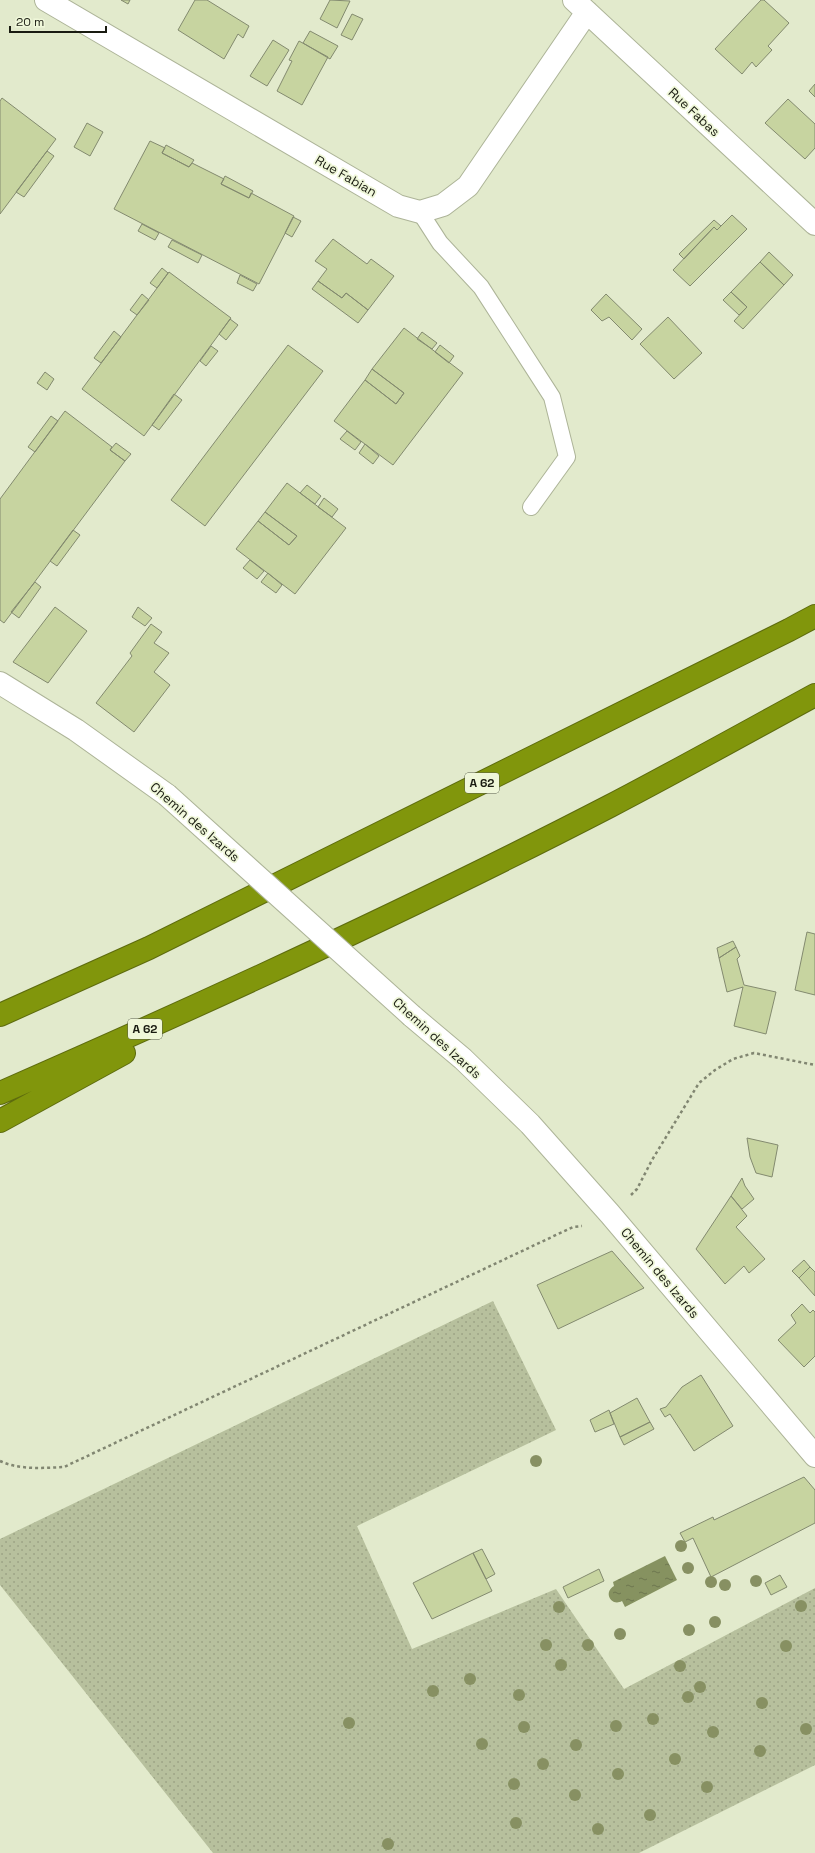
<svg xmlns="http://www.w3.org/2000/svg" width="815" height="1853" font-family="'Space Grotesk',sans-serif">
<defs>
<pattern id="grass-dots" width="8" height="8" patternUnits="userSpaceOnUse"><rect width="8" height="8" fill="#b7c09d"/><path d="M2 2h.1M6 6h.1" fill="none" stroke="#9da486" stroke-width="1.8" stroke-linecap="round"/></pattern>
<pattern id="water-ripples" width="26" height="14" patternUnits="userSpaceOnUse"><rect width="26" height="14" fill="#869260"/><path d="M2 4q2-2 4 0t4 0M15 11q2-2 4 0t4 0" fill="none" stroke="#6d764e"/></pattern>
</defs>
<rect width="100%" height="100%" fill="#e2eacc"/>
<!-- grass -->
<path fill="url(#grass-dots)" d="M493 1301 556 1430 357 1526 412 1649 556 1589 624 1689 815 1588V1765L639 1853H213L0 1585V1539Z"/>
<!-- water -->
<path fill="url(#water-ripples)" d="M665 1556 677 1580 625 1607 622 1601C611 1607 603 1592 614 1586L613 1582Z"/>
<!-- building -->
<path fill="#c7d4a0" stroke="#838a6f" d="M121 0H130L128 4Z
M195 0H207L249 26 243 38 238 34 224 59 178 30Z
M330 0 350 1 337 28 320 19Z
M761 0H764L789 23 768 46 772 50 756 67 752 62 742 74 715 49Z
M352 14 363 19 352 40 341 35Z
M310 31 338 46 330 59 303 43Z
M273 40 289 50 267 86 250 76Z
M299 41 328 57 302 105 277 91 292 61 289 60Z
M815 84V97L809 91Z
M2 98 56 139 0 214V101Z
M788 99 815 124V148L805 159 765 123Z
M87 123 103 132 90 156 74 147Z
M150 141 165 148 162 153 189 167 192 163 224 179 221 184 249 198 251 193 294 216 259 284 114 209Z
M166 145 194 160 189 167 162 153Z
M47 151 54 156 24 197 16 192Z
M225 176 253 191 249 198 221 184Z
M732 215 747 229 690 286 673 270 714 227 717 230Z
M293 217 301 221 292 237 285 233Z
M714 220 721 226 717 230 714 227 684 259 679 254Z
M142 224 159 233 155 240 138 231Z
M333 239 367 264 371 259 394 276 368 310 346 293 342 298 318 281 327 269 315 261Z
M172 240 202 255 198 263 168 247Z
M769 252 793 275 784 285 760 262Z
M760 262 784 285 743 329 734 321 747 307 731 292Z
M162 268 168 273 157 288 150 283Z
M169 272 231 318 144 436 82 389Z
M240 275 257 284 253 291 237 283Z
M318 281 342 298 346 293 368 310 358 323 312 289Z
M731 292 747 307 739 315 723 300Z
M142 294 149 300 137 315 130 310Z
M606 294 642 329 632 340 609 317 602 321 591 310Z
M668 317 702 353 674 379 640 344Z
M230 319 238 325 226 340 219 334Z
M404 328 463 373 393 465 334 421 365 380 396 404 404 393 372 369Z
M114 331 121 337 101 363 94 358Z
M422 332 437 343 432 349 417 339Z
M288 345 323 371 205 526 171 500Z
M440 345 454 356 449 363 435 352Z
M211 346 218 351 206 366 200 361Z
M372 369 404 393 396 404 365 380Z
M45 372 54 379 47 390 37 383Z
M174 394 182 400 159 430 152 425Z
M65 411 112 447 110 450 125 461 4 623 0 620V499Z
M51 416 58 421 35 452 28 447Z
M347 431 361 442 355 450 340 439Z
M116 443 131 454 125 461 110 450Z
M365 444 379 456 373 464 359 453Z
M287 483 346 528 295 594 236 549 258 521 289 545 297 536 265 512Z
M307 485 321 496 315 504 300 493Z
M324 498 338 509 332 517 318 507Z
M265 512 297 536 289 545 258 521Z
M73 530 80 535 57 566 50 561Z
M250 560 264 571 257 579 243 568Z
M268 573 282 585 276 593 261 582Z
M35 582 41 587 19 618 11 612Z
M55 607 87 631 48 683 13 662Z
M138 607 152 618 145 626 132 617Z
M151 624 162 632 154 643 169 653 154 672 170 685 134 732 96 703 132 656 130 653Z
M807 932 815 934V995L795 990Z
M733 941 736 947 719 958 717 948Z
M736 947 740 956 737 959 744 985 776 992 766 1034 734 1026 743 987 727 992 719 958Z
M747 1138 778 1145 772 1177 756 1173 750 1157Z
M742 1178 745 1186 754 1199 742 1209 731 1196Z
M731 1196 747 1216 736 1227 765 1259 749 1273 744 1266 725 1284 696 1249Z
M612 1251 644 1288 558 1329 537 1285Z
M804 1260 810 1267 799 1278 792 1271Z
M810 1267 815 1272V1296L799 1278Z
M802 1304 810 1313 813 1310 815 1312V1356L804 1367 778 1340 796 1323 791 1315Z
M701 1375 733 1426 694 1451 670 1414 665 1417 660 1409 666 1407 682 1387Z
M637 1398 650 1422 620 1437 610 1413Z
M609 1410 614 1424 595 1432 590 1420Z
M650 1422 654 1429 624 1445 620 1437Z
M804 1477 815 1490V1523L711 1577 693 1538 685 1542 680 1533 713 1517 714 1520Z
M482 1549 495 1574 486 1579 473 1553Z
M473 1553 492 1591 432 1619 413 1583Z
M599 1569 604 1581 568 1598 563 1587Z
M780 1575 787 1587 771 1595 765 1583Z"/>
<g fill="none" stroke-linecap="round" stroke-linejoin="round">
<!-- service casing -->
<g stroke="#adb498" stroke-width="18">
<path id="service" d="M420 212 440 243 481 287 552 397 567 457 531 507"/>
</g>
<!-- minor casing -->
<g stroke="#adb498" stroke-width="24">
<path id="minor" d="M46 0 398 206 420 212 443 205 468 186 587 12
M574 0 815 224"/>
</g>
<!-- tertiary casing -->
<g stroke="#adb498" stroke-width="24">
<path id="tertiary" d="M0 683 76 730 167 795
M412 1016 463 1059 530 1124 610 1214 815 1456"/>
</g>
<!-- motorway casing -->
<g stroke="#5d6b0e" stroke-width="24">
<path id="motorway" d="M0 1015 149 948 789 630 815 616
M0 1093C206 1003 411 909 610 806 679 770 747 732 815 695
M0 1121 124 1053"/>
</g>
<!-- path -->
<path stroke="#818671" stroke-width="2.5" stroke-dasharray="3 3" stroke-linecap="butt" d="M631 1195 637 1189 652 1160 699 1083 715 1070 733 1059 754 1053 815 1065
M0 1461C19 1470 43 1468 64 1467L573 1227 582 1226"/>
<!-- service -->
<use href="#service" stroke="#fff" stroke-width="16"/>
<!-- minor -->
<use href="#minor" stroke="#fff" stroke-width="22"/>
<!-- tertiary -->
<use href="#tertiary" stroke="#fff" stroke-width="22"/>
<!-- motorway -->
<use href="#motorway" stroke="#81960c" stroke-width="22"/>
<!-- tertiary-bridge casing -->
<g stroke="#adb498" stroke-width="24" stroke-linecap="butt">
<path id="tertiary-bridge" d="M167 795 412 1016"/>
</g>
<!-- tertiary-bridge -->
<use href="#tertiary-bridge" stroke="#fff" stroke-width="22"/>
</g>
<!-- trees -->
<g fill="#879062">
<circle cx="536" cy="1461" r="6"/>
<circle cx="681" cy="1546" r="6"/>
<circle cx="688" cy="1568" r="6"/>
<circle cx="756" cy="1581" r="6"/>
<circle cx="711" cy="1582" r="6"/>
<circle cx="725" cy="1585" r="6"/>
<circle cx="801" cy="1606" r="6"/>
<circle cx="559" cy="1607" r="6"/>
<circle cx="715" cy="1622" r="6"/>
<circle cx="689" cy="1630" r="6"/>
<circle cx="620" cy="1634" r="6"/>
<circle cx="546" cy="1645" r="6"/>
<circle cx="588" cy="1645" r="6"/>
<circle cx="786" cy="1646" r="6"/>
<circle cx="561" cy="1665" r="6"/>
<circle cx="680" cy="1666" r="6"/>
<circle cx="470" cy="1679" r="6"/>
<circle cx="700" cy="1687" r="6"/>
<circle cx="433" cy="1691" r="6"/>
<circle cx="519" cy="1695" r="6"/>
<circle cx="688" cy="1697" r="6"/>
<circle cx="762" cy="1703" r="6"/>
<circle cx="653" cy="1719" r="6"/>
<circle cx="349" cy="1723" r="6"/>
<circle cx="616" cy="1726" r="6"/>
<circle cx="524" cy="1727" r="6"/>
<circle cx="806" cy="1729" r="6"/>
<circle cx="713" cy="1732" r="6"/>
<circle cx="482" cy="1744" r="6"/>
<circle cx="576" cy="1745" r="6"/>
<circle cx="760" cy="1751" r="6"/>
<circle cx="675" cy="1759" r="6"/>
<circle cx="543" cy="1764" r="6"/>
<circle cx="618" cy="1774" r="6"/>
<circle cx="514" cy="1784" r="6"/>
<circle cx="707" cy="1787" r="6"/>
<circle cx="575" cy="1795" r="6"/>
<circle cx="650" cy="1815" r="6"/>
<circle cx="516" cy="1823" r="6"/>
<circle cx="598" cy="1829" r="6"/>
<circle cx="388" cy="1844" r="6"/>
</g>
<g text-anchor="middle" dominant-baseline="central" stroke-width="3.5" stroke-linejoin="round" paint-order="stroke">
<!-- shield labels -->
<g fill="#eff7d9" stroke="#595d4d" stroke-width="1">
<rect x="465" y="773" width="34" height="20" rx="3"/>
<rect x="128" y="1019" width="34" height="20" rx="3"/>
</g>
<g font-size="12" font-weight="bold" fill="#191b11">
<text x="482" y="783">A 62</text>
<text x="145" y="1029">A 62</text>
</g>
<!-- street labels -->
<g font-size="13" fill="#191b11" stroke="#eff7d9">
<text transform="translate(694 112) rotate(43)">Rue Fabas</text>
<text transform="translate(346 176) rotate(30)">Rue Fabian</text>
<text transform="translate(195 822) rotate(41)">Chemin des Izards</text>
<text transform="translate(437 1038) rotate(42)">Chemin des Izards</text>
<text transform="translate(660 1273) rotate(50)">Chemin des Izards</text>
</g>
</g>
<!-- scale -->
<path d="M10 26v6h96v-6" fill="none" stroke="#191b11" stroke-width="2"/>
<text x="16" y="26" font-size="12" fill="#191b11" stroke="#eff7d9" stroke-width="3" paint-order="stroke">20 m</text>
</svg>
